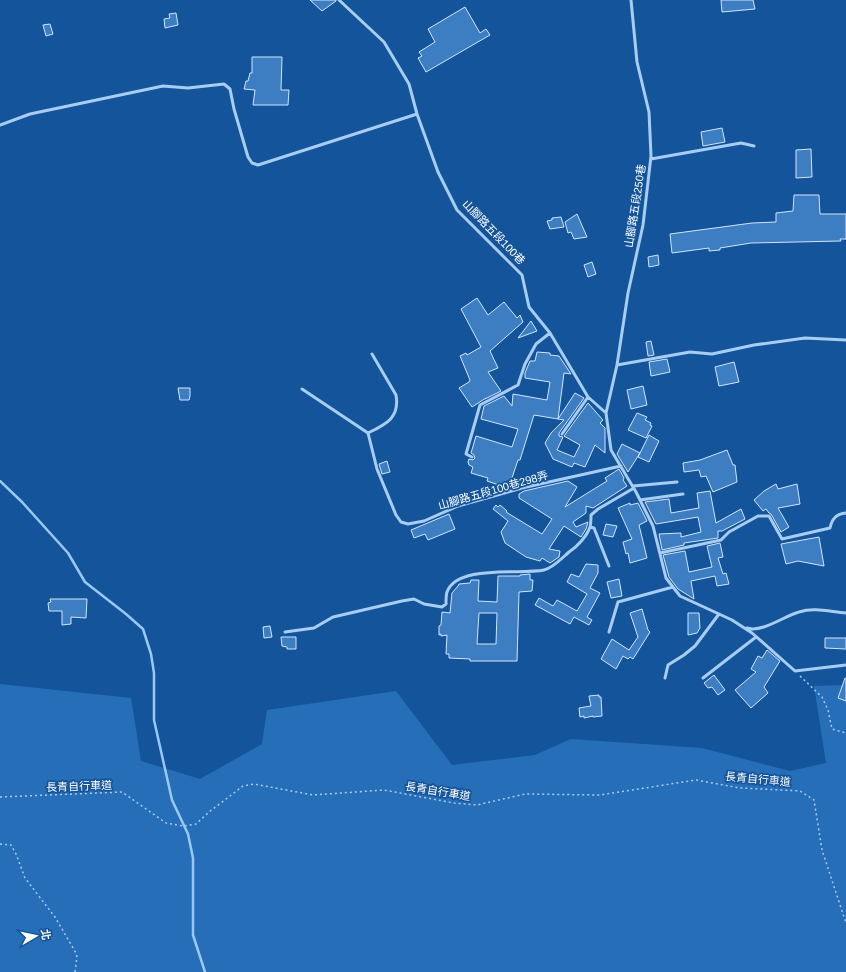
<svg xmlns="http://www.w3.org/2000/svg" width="846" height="972" font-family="Arial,'Noto Sans TC',sans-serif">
<rect width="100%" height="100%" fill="#14549b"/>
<!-- green -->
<path fill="#276eb9" d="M0 684 131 698 141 761 200 779 262 744 267 710 396 691 452 765 535 755 571 739 702 748 790 771 826 763 814 686 846 685V972H0Z"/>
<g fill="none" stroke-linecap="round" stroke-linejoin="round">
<!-- stream -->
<path stroke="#9ac8f6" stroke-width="2.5" d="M0 481 22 502 68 553 85 582 126 614 143 629 151 654 154 673V720L172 800 188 834 193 858V935L205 972"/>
</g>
<!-- building -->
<path fill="#3d7dc1" stroke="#d0e6fd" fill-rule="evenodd" d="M310 0H336V1L322 11Z
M721 0H753L755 9 722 12Z
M465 7 480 33 486 29 490 35 426 72 418 58 422 56 419 52 435 42 428 29Z
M176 13 178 25 165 28 164 19 170 18 169 14Z
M50 24 53 34 46 36 43 25Z
M252 57H282L281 90H289L288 105H253L255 90 244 89 246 81H248L250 73H252Z
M722 128 725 142 703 146 701 132Z
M811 149 812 177 796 178V150Z
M794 195H819L820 214H846V239H840L841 241 751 243 720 248V250L709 251V248L672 253 670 234 752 223 776 222V213L793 211Z
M577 214 587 237 574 239 571 232 568 233 565 222Z
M561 217 564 227 550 229 547 221 552 220V218Z
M658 255 659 265 649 267 648 257Z
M592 262 596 274 588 277 584 265Z
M477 298 488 315 504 302 517 318 520 315 523 322 490 351 498 368 488 372 501 391 485 399 486 398 472 407 459 388 469 382 470 380 460 356 466 353 467 355 481 347 461 309Z
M531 321 537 331 518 338Z
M651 341 654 355 648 356 646 342Z
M537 352 550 353V355L559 356 571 374 564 373 558 419 575 393 584 398 559 433V436L563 437 557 450 574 457 580 445 564 436 588 403 603 420 600 423 605 428V453L595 445 585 467 574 463 572 467 553 459 545 443 551 433 564 420 534 415 520 460H518L512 478H510L507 485 500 484 499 485 487 481 488 478 471 473 473 467 469 465 468 462 469 459 473 460 475 458 474 455 471 453 476 436 512 447 518 429 481 419 484 406 504 396 512 406 513 394 547 400 550 382 525 378V373L530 361H535Z
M667 359 670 372 651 376 649 362Z
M734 362 739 382 719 386 715 367Z
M643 386 647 405 631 409 627 390Z
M178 388H190V396L189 400H180Z
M637 413 647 417 645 420 651 423 650 425 652 426 646 438 628 430Z
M649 435 659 441 649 462 638 457 640 453 628 472 617 454 622 444 640 453Z
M727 450 733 465H735L737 482 713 492 706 476 701 477 699 470 684 472 683 463 700 460Z
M387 461 390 472 382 474 379 464Z
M619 469 624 478 623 480 627 486 593 508 586 506V513L573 522 576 527 588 522 586 529 581 537 564 526 549 549 560 551 559 557 550 563 542 558 540 561 526 557 505 543 501 532 508 521 493 509 496 505 498 507 500 505 507 511 506 512 542 534 552 519 519 498V494L524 491 568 481 577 487 565 507 607 481 605 478Z
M776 484 778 489 797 484 800 504 778 508 789 527 781 532 771 514 769 513 766 509 763 511 754 500 764 491Z
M710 491 716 523 741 509 745 519 722 531H718V538L684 543V545L662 550 659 534 681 533V537L701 532 698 517 656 524 645 502 669 499 671 513 699 508 697 493Z
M630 503V505L638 503 647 521 639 525 647 558 630 563 628 553 626 554 623 542 632 539 618 508Z
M449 514 455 529 428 540 425 534 414 538 411 530Z
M606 524 617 526 613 537 603 535Z
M819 537 824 566 798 561 786 564 781 544Z
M720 543 723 557 718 558 723 574 726 573 729 584 717 586 715 576 691 581 694 599 678 589 669 577 663 555 685 551 689 572 712 567 707 546Z
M586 564 598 565V573L590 588 600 593 587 617 592 620 589 625 574 617 570 624 535 605 539 598 553 606 557 600 577 611 587 594 567 582 571 574 579 577Z
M530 574V580H533L532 591 519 592 517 661H470V659L449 658V654H446L447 635 441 636V634L439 635V626L441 625 442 612 450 613 452 593 458 586 459 584 470 583 471 580H479L478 601 497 602 498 576H520V575ZM479 613H497L496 644H477Z
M619 579 622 596 611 598 607 582Z
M50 599H87L86 618 71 617V624L62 625V611H49L48 603 51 602Z
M642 609 648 630 650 632 633 659 630 657 628 659 623 656 616 669 601 659 612 639 629 650 638 637 630 613Z
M688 613H699L700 628 697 633 688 635Z
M270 626 272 637 264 638 263 627Z
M281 637H296V649H287V647L282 646Z
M825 638H846V649L825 648Z
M767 650 780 661 764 687 768 693 751 708 735 690 756 672 751 669 758 656 762 658Z
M714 675 725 690 718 695 712 687 708 688 704 683Z
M845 678H846V701L838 698Z
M599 695V697H601L602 716 593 717V716L584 718V716L580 717 579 708 591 706 589 696Z"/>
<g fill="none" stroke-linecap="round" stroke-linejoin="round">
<!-- path -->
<path stroke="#a8cdf3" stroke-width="1.5" stroke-dasharray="2 3" stroke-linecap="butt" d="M800 676 822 697 828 710 832 729 846 733
M0 797 122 792 166 823 183 826 196 824 209 812 243 786 254 784 313 795 384 790 454 803 477 805 525 794 600 795 696 780 740 788 800 791 814 800 822 850 846 923
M0 844 11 845 16 854 25 878 55 917 76 953 77 957 75 972"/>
<!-- lane -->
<path stroke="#a8cdf3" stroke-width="3" d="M339 0 384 42 409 84 417 114 438 172 457 210 522 275 529 307 550 333 588 397 606 413
M631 0 637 62 649 112 651 156 643 225 628 293 617 365 606 413 611 450 636 492 653 526 666 578 680 596 732 620 752 633 795 671 846 665
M0 125 30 114 163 86 188 88 224 84 230 89 234 109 248 157 252 163 258 165 417 114
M651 159 741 143 754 146
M617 365 690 352 712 354 754 345 805 338 846 340
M302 389 368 433 377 469 396 515 401 522 408 524 424 521 458 506 522 488 621 466
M368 433C386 424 400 418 396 395L372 354
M562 434 588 397
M472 457 466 454 480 405 518 385 525 364 536 344 550 333
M633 486 677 482
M640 500 683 494
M590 527 594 528 609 566
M660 553 721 540 729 532 758 516H769L782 539 830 528C832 519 836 514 846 513
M747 628C762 633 784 616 799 612 814 607 831 612 846 613
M285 632 314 628 333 617 402 601 414 599 424 604 442 607 446 604C446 600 446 595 447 592 457 564 521 575 544 570 553 568 562 558 569 552 577 547 587 536 590 527 591 523 591 518 591 515L598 509 634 488
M609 632 618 602 673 587
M665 678 668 665 684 655 695 646 719 614
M703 678 756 637"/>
</g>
<g text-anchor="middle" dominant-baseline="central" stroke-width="3.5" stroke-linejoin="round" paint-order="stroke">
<!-- street labels -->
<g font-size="11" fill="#fff" stroke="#14549b">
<text transform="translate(635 206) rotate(-81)">山腳路五段250巷</text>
<text transform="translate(494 232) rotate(46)">山腳路五段100巷</text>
<text transform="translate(493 490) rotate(-16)">山腳路五段100巷298弄</text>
<text transform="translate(758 779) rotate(5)">長青自行車道</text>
<text transform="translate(79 786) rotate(-2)">長青自行車道</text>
<text transform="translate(438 791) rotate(9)">長青自行車道</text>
</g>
</g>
<!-- north arrow -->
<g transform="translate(36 936) rotate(81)" stroke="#14549b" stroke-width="3" paint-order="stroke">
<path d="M0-3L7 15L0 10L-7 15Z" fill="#ffffff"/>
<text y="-6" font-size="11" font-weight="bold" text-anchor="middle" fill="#ffffff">北</text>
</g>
</svg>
